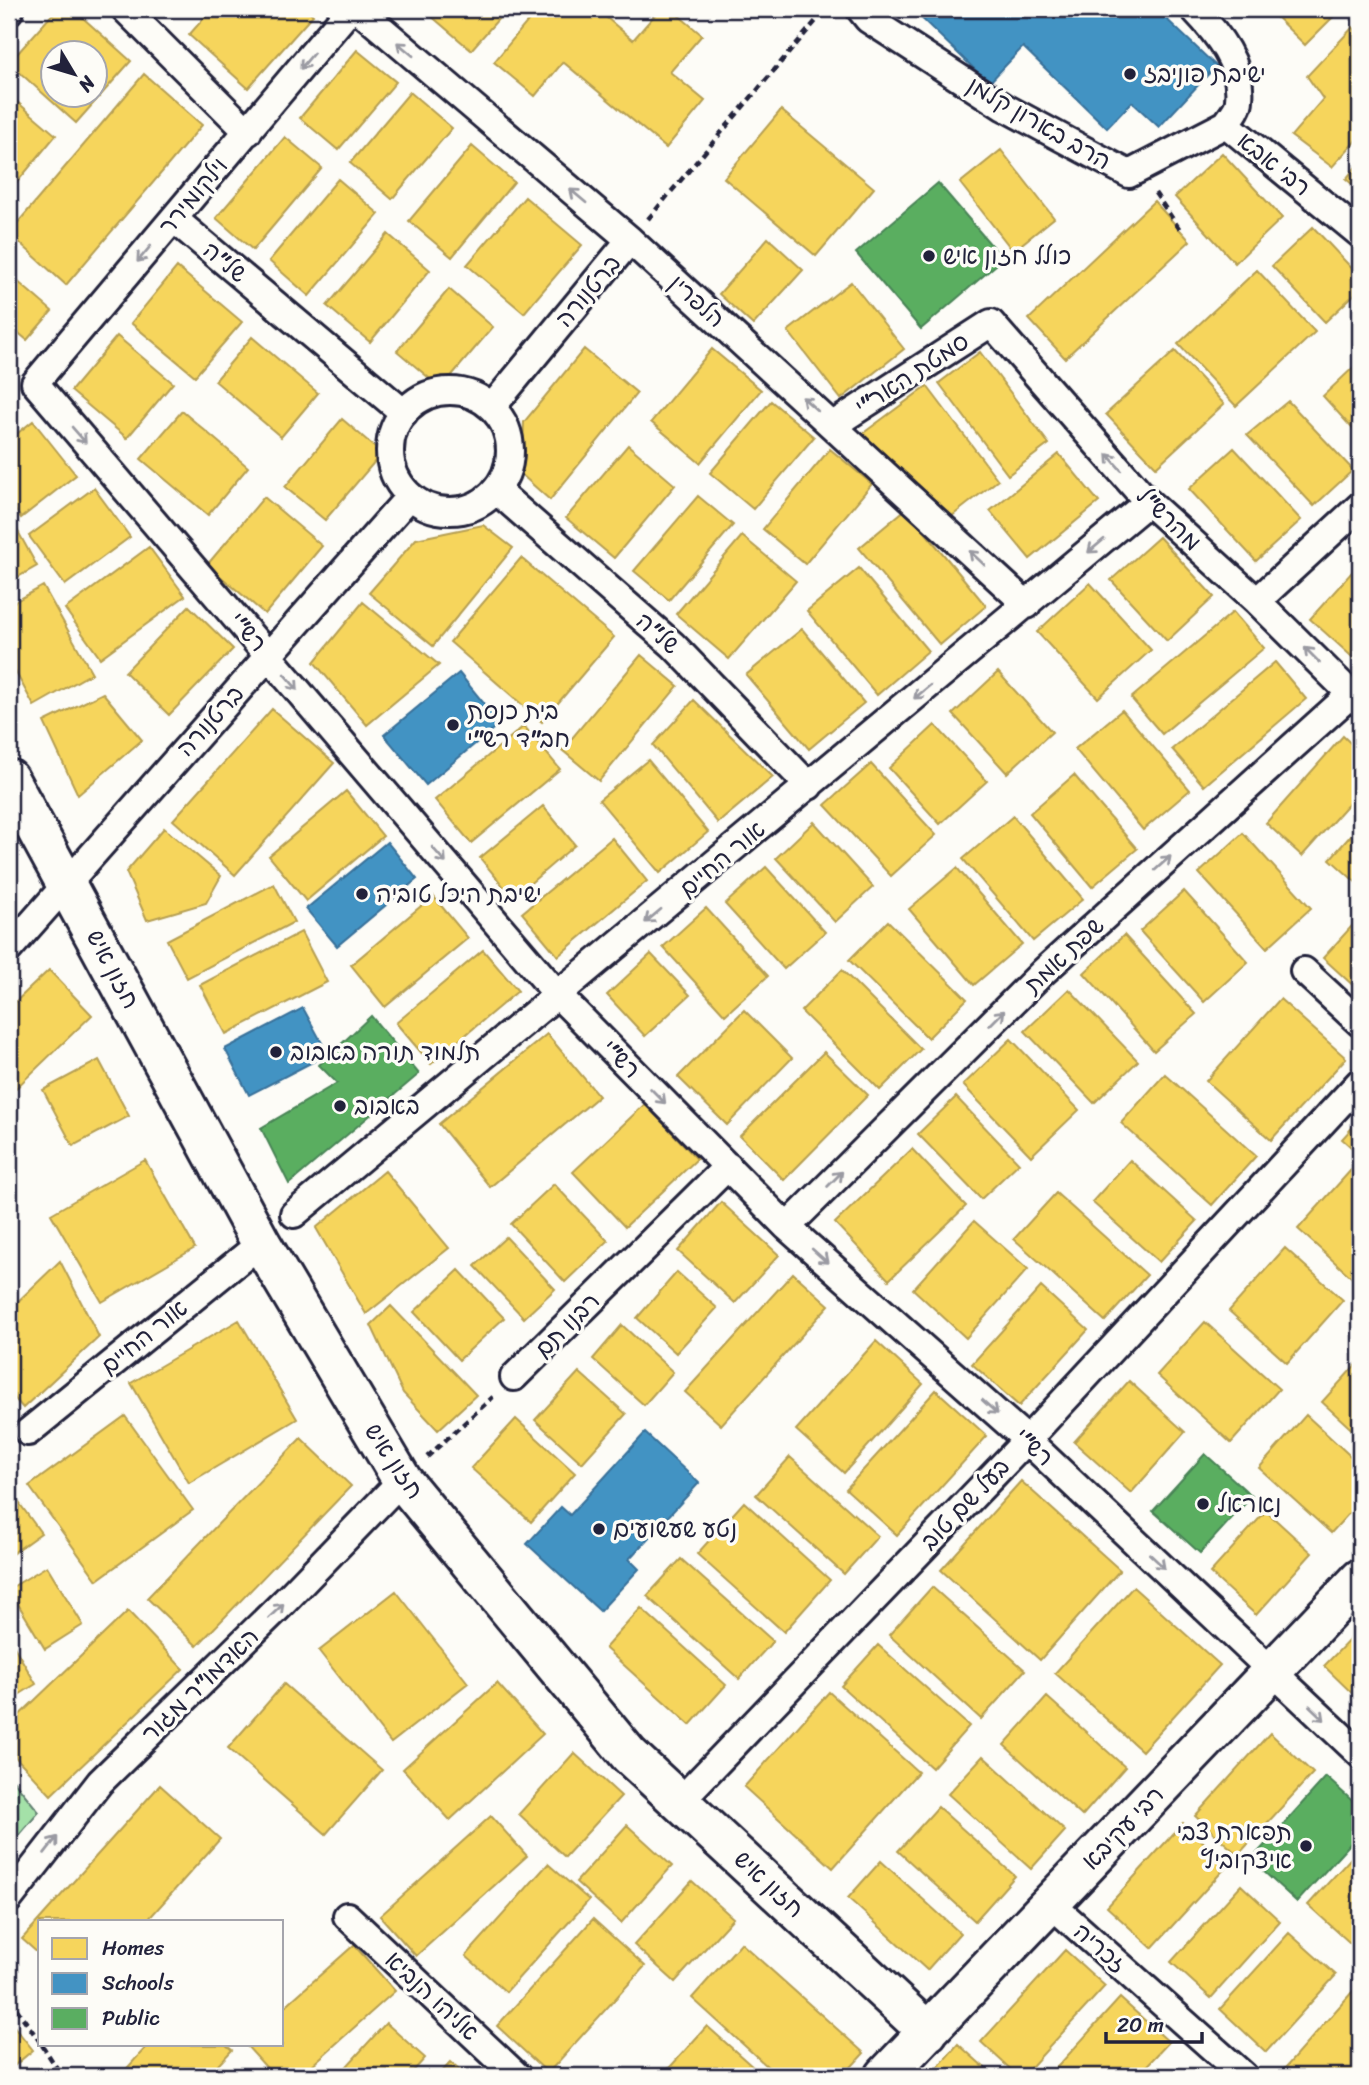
<svg xmlns="http://www.w3.org/2000/svg" width="1369" height="2085" font-family="Sriracha,'Playpen Sans Hebrew',sans-serif">
<rect width="100%" height="100%" fill="#fdfcf7"/>
<filter id="ink" filterUnits="userSpaceOnUse"><feTurbulence type="fractalNoise" baseFrequency=".0143" numOctaves="2"/><feDisplacementMap in="SourceGraphic" scale="14" xChannelSelector="R" yChannelSelector="G"/><feConvolveMatrix kernelMatrix="1 2 1 2 8 2 1 2 1" color-interpolation-filters="sRGB"/></filter>
<g filter="url(#ink)">
<!-- green -->
<path fill="#a4e1a8" stroke="#638272" stroke-width="2" d="M9 1775 39 1812 9 1847Z"/>
<!-- homes -->
<path fill="#f6d55c" stroke="#b69f52" stroke-width="2" fill-rule="evenodd" d="M57 9H73L131 61 76 123 9 63ZM52 52H94V94H52Z
M212 9H307L313 15 248 88 189 35Z
M423 9H507L471 50Z
M538 9H605L601 13 633 40 660 9H671L702 35 670 72 705 101 666 148 563 62 535 96 494 62Z
M1268 9H1341L1305 45Z
M1353 27 1360 36V136L1332 167 1291 136 1323 99 1307 76Z
M357 50 396 82 338 150 300 118Z
M144 74 202 125 66 285 9 233Z
M410 92 452 128 392 199 350 163Z
M9 95 56 135 9 192Z
M781 110 874 188 816 256 724 178Z
M285 137 322 168 253 250 216 218Z
M472 146 514 182 452 257 409 221Z
M1001 150 1054 218 1013 251 960 183Z
M1222 153 1282 218 1235 263 1175 197Z
M1360 162V191L1346 179Z
M338 179 379 214 309 296 269 261Z
M525 197 582 245 524 313 467 265Z
M1154 201 1190 241 1065 358 1029 319Z
M1313 227 1360 277V289L1325 322 1272 266Z
M388 234 430 270 370 342 327 306Z
M768 238 803 270 753 325 719 294Z
M177 267 242 322 195 376 131 323Z
M1257 270 1315 332 1236 406 1178 344Z
M9 274 52 311 27 340 9 325Z
M851 282 904 349 841 399 788 331Z
M449 289 493 327 441 388 397 351Z
M117 336 173 383 127 438 71 391Z
M252 337 318 393 281 437 215 381Z
M584 349 637 393 550 500 522 475 524 422Z
M712 349 761 390 700 463 651 422Z
M1175 351 1224 404 1156 467 1106 414Z
M980 352 1049 444 1008 475 939 383Z
M1360 361V437L1323 396Z
M927 386 998 480 952 516 862 434Z
M771 401 814 437 753 509 710 473Z
M1288 401 1353 470 1314 506 1247 435Z
M182 411 248 467 208 515 141 459Z
M342 419 382 453 325 520 285 487Z
M33 421 76 475 21 518 9 502V440Z
M628 445 675 485 614 558 566 518Z
M1234 448 1301 520 1256 561 1189 489Z
M830 449 872 484 805 564 763 529Z
M1059 454 1099 502 1030 559 990 511Z
M94 488 130 537 65 585 29 536Z
M698 496 733 525 669 600 634 571Z
M264 497 322 546 265 614 207 565Z
M906 509 986 606 940 645 859 548Z
M9 515 37 566 9 582Z
M483 525 513 548 433 646 369 593 416 539Z
M742 536 796 581 729 659 676 614Z
M1159 537 1214 597 1167 641 1111 580Z
M149 547 185 596 100 658 65 609Z
M521 558 614 637 542 722 450 642Z
M1360 563V664L1310 619Z
M859 568 928 651 877 695 807 611Z
M1090 583 1151 650 1098 698 1037 632Z
M43 586 92 673 34 706 9 660V605Z
M363 602 439 665 367 725 314 662Z
M189 606 233 649 169 715 125 672Z
M1233 612 1264 648 1162 734 1131 698Z
M802 629 864 703 809 749 746 675Z
M641 655 678 686 599 781 562 750Z
M1275 662 1306 699 1204 786 1172 749Z
M998 672 1052 732 1007 773 953 714Z
M103 693 142 740 78 795 44 722Z
M694 700 773 777 718 823 653 745Z
M272 709 334 763 235 875 173 820Z
M1122 710 1190 790 1143 830 1075 749Z
M935 725 987 781 940 824 889 768Z
M524 726 560 769 471 843 435 800Z
M1343 736 1360 752V791L1302 856 1266 823Z
M648 760 708 832 660 873 599 800Z
M871 764 936 835 891 876 825 805Z
M1074 775 1137 849 1092 887 1030 813Z
M346 791 383 836 306 901 269 856Z
M543 806 575 845 513 898 480 858Z
M1013 816 1083 899 1033 941 963 859Z
M814 822 873 887 835 922 776 858Z
M1360 825V886L1330 859Z
M164 828 221 876 206 903 147 920 126 872Z
M1243 833 1311 908 1267 948 1199 873Z
M612 838 647 881 558 956 522 913Z
M766 867 825 932 784 969 725 904Z
M957 868 1022 944 974 985 909 909Z
M274 884 294 922 187 978 167 940Z
M1184 891 1248 962 1204 1002 1140 931Z
M433 896 468 938 385 1007 351 965Z
M706 908 768 976 725 1015 663 947Z
M1360 917V985L1357 989 1323 958Z
M888 921 967 999 928 1038 849 960Z
M301 932 327 982 226 1034 200 985Z
M1124 935 1196 1014 1154 1051 1084 973Z
M483 950 518 991 431 1064 396 1023Z
M651 954 690 995 645 1036 607 995Z
M49 970 92 1015 9 1095V1008Z
M842 970 921 1049 880 1090 801 1011Z
M1069 989 1138 1061 1094 1103 1025 1031Z
M1280 999 1346 1058 1271 1140 1206 1081Z
M744 1010 792 1058 727 1125 678 1077Z
M547 1034 599 1096 490 1187 439 1124Z
M1011 1039 1079 1110 1031 1156 963 1085Z
M824 1052 868 1095 784 1180 740 1136Z
M99 1060 129 1116 73 1146 43 1090Z
M1165 1074 1256 1156 1212 1205 1121 1123Z
M956 1097 1019 1163 981 1199 918 1134Z
M645 1104 697 1159 625 1227 573 1172Z
M1360 1119V1155L1342 1139Z
M912 1149 966 1206 889 1280 835 1223Z
M145 1160 195 1248 102 1302 51 1214Z
M1130 1160 1197 1221 1159 1262 1092 1202Z
M1351 1170 1360 1178V1285L1298 1229Z
M385 1171 449 1248 366 1314 316 1228Z
M554 1184 608 1241 565 1282 511 1224Z
M1056 1193 1147 1275 1105 1321 1014 1239Z
M721 1202 779 1255 735 1303 678 1251Z
M974 1221 1028 1269 966 1338 913 1289Z
M506 1237 555 1289 524 1318 475 1266Z
M1285 1248 1343 1300 1287 1363 1229 1311Z
M60 1261 99 1337 23 1408 9 1392V1310Z
M459 1270 504 1318 459 1360 414 1312Z
M677 1272 717 1308 676 1353 637 1318Z
M793 1273 829 1305 721 1425 685 1392Z
M1041 1287 1088 1330 1019 1406 972 1364Z
M391 1306 476 1395 438 1430 403 1393 371 1325Z
M239 1320 297 1419 189 1483 131 1383Z
M1205 1322 1279 1389 1231 1443 1157 1375Z
M622 1325 673 1372 644 1405 593 1359Z
M876 1341 923 1384 844 1473 796 1430Z
M1360 1360V1437L1322 1402Z
M579 1372 626 1414 582 1463 535 1420Z
M1129 1381 1185 1432 1131 1493 1074 1442Z
M936 1390 987 1436 897 1535 846 1489Z
M1306 1415 1360 1465V1501L1331 1533 1259 1468Z
M125 1416 193 1510 97 1580 29 1486Z
M516 1419 575 1473 531 1522 471 1468Z
M301 1438 351 1486 197 1646 147 1598Z
M790 1457 878 1536 844 1574 756 1495Z
M1021 1481 1120 1570 1040 1660 941 1570Z
M9 1489 41 1533 9 1556Z
M744 1502 830 1580 784 1632 697 1554Z
M1266 1511 1312 1553 1256 1615 1210 1573Z
M681 1559 773 1641 739 1679 647 1596Z
M47 1566 83 1625 45 1649 9 1589Z
M932 1587 1025 1670 981 1719 889 1635Z
M1133 1587 1220 1665 1142 1751 1055 1673Z
M396 1591 468 1683 391 1743 319 1651Z
M641 1608 726 1685 690 1725 605 1648Z
M128 1611 183 1669 51 1795 9 1750V1725Z
M1360 1629V1701L1324 1666Z
M9 1638 36 1684 9 1701Z
M878 1645 969 1726 932 1768 841 1686Z
M497 1683 543 1734 450 1820 403 1769Z
M284 1684 382 1770 326 1834 228 1748Z
M829 1692 918 1772 833 1868 744 1787Z
M1047 1697 1125 1767 1082 1816 1004 1745Z
M1270 1733 1313 1773 1238 1855 1195 1816Z
M574 1753 621 1796 565 1857 519 1814Z
M983 1756 1065 1831 1031 1869 948 1794Z
M160 1785 220 1839 146 1922H40V1955L22 1939Z
M938 1807 1015 1876 975 1921 898 1851Z
M491 1816 527 1856 416 1956 380 1916Z
M1183 1823 1228 1865 1152 1948 1107 1907Z
M627 1825 672 1866 621 1923 576 1882Z
M1360 1848V1952L1308 1905Z
M881 1861 960 1933 927 1970 848 1898Z
M548 1864 589 1900 506 1992 466 1956Z
M692 1881 733 1918 675 1982 634 1945Z
M1241 1885 1280 1921 1211 1998 1171 1962Z
M593 1919 645 1966 548 2073 497 2026Z
M1289 1933 1336 1975 1266 2052 1220 2009Z
M741 1943 864 2053 843 2076H778L692 1998Z
M354 1945 395 1991 300 2076H274L246 2045H282V2009Z
M1065 1950 1105 1986 1023 2076H1018L981 2042Z
M1353 1991 1360 1998V2076H1278Z
M1120 1998 1169 2042 1137 2076H1049Z
M9 2020 33 2050 9 2070Z
M386 2023 425 2058 409 2076H338Z
M707 2026 763 2076H662Z
M958 2044 994 2076H930Z
M148 2045H226L232 2050 208 2076H120Z
M451 2062 467 2076H438Z"/>
<!-- schools -->
<path fill="#4393c3" stroke="#39719a" stroke-width="2" d="M912 9H1156L1216 66 1159 127 1132 102 1107 128 1023 47 989 83Z
M459 673 500 723 426 785 384 735Z
M387 842 417 879 337 946 306 909Z
M303 1008 328 1054 249 1095 225 1049Z
M645 1433 699 1483 629 1559 639 1569 600 1611 527 1544 561 1507 570 1515Z"/>
<!-- public -->
<path fill="#5aae61" stroke="#498456" stroke-width="2" d="M938 183 1003 259 921 329 856 253Z
M371 1016 419 1074 289 1184 261 1128 337 1083 319 1065Z
M1205 1454 1252 1496 1200 1553 1153 1511Z
M1326 1777 1360 1808V1833L1297 1902 1251 1860Z"/>
<g fill="none" stroke-linecap="round" stroke-linejoin="round">
<!-- street casing -->
<g stroke="#22223b" stroke-width="32">
<path id="street" d="M125 9 248 132
M350 9 35 383 558 995 787 1227 1027 1440 1360 1754
M358 9 630 240 1027 605
M860 9 868 19 1004 107 1129 174 1226 124
M1194 9C1217 33 1243 65 1239 100 1239 108 1231 117 1226 124L1360 234
M9 11 10 9
M174 219 404 413
M390 451a60 60 0 1 1 120 0a60 60 0 1 1-120 0Z
M492 407 630 240
M833 425 991 323 1148 502 1257 601 1360 703
M496 490 673 645 809 786
M1257 601 1360 506
M9 949 410 496
M1304 971 1360 1023
M294 1214 1148 502
M787 1227 1043 972 1351 694
M514 1377 728 1166
M28 1432 261 1243
M680 1801 1027 1440 1360 1082
M9 1899 100 1782 285 1601 402 1480
M1050 1903 1244 2076
M347 1916 517 2076"/>
</g>
<!-- secondary casing -->
<g stroke="#22223b" stroke-width="44">
<path id="secondary" d="M9 779 261 1243 402 1480 629 1755 928 2032
M885 2076 1360 1579"/>
</g>
<!-- path -->
<path stroke="#22223b" stroke-width="4.5" stroke-dasharray="7 5" stroke-linecap="butt" d="M1155 193 1181 231
M648 219 826 9
M427 1457 493 1397
M9 1998 40 2042
M42 2045 62 2076"/>
<!-- street -->
<use href="#street" stroke="#fdfcf7" stroke-width="26"/>
<!-- secondary -->
<use href="#secondary" stroke="#fdfcf7" stroke-width="38"/>
</g>
<!-- one-way arrows -->
<defs><path id="oneway-shaft" d="M-6 0H5M1.5-3L5.5 0L1.5 3" fill="none" stroke-width="1.6" stroke-linecap="round" stroke-linejoin="round" transform="scale(1.75)"/></defs>
<g stroke="#9a9aa2">
<use href="#oneway-shaft" transform="translate(405 49) rotate(-140)"/>
<use href="#oneway-shaft" transform="translate(307 61) rotate(130)"/>
<use href="#oneway-shaft" transform="translate(578 196) rotate(-140)"/>
<use href="#oneway-shaft" transform="translate(144 254) rotate(130)"/>
<use href="#oneway-shaft" transform="translate(810 404) rotate(-138)"/>
<use href="#oneway-shaft" transform="translate(79 435) rotate(49)"/>
<use href="#oneway-shaft" transform="translate(1114 462) rotate(-131)"/>
<use href="#oneway-shaft" transform="translate(1096 546) rotate(140)"/>
<use href="#oneway-shaft" transform="translate(977 558) rotate(-137)"/>
<use href="#oneway-shaft" transform="translate(1312 655) rotate(-135)"/>
<use href="#oneway-shaft" transform="translate(291 682) rotate(49)"/>
<use href="#oneway-shaft" transform="translate(922 692) rotate(140)"/>
<use href="#oneway-shaft" transform="translate(439 855) rotate(49)"/>
<use href="#oneway-shaft" transform="translate(1163 863) rotate(-42)"/>
<use href="#oneway-shaft" transform="translate(653 916) rotate(140)"/>
<use href="#oneway-shaft" transform="translate(997 1018) rotate(-45)"/>
<use href="#oneway-shaft" transform="translate(658 1096) rotate(45)"/>
<use href="#oneway-shaft" transform="translate(835 1179) rotate(-45)"/>
<use href="#oneway-shaft" transform="translate(820 1256) rotate(42)"/>
<use href="#oneway-shaft" transform="translate(990 1407) rotate(42)"/>
<use href="#oneway-shaft" transform="translate(1157 1561) rotate(43)"/>
<use href="#oneway-shaft" transform="translate(276 1611) rotate(-44)"/>
<use href="#oneway-shaft" transform="translate(1317 1713) rotate(44)"/>
<use href="#oneway-shaft" transform="translate(51 1845) rotate(-52)"/>
</g>
</g>
<!-- markers -->
<g fill="#22223b" stroke="#fdfcf7" stroke-width="2.5">
<circle cx="1130" cy="74" r="7"/>
<circle cx="929" cy="256" r="7"/>
<circle cx="453" cy="725" r="7"/>
<circle cx="362" cy="894" r="7"/>
<circle cx="276" cy="1052" r="7"/>
<circle cx="340" cy="1106" r="7"/>
<circle cx="1203" cy="1504" r="7"/>
<circle cx="599" cy="1529" r="7"/>
<circle cx="1306" cy="1846" r="7"/>
</g>
<g text-anchor="middle" dominant-baseline="central" stroke-width="7" stroke-linejoin="round" paint-order="stroke">
<!-- poi labels -->
<g font-size="24" fill="#22223b" stroke="#fdfcf7" text-anchor="start">
<text x="1144" y="74">ישיבת פוניבז</text>
<text x="943" y="256">כולל חזון איש</text>
<text x="467" y="711">בית כנסת<tspan x="467" dy="28">חב"ד רש"י</tspan></text>
<text x="376" y="894">ישיבת היכל טוביה</text>
<text x="290" y="1052">תלמוד תורה באבוב</text>
<text x="354" y="1106">באבוב</text>
<text x="1217" y="1504">נאראל</text>
<text x="613" y="1529">נטע שעשועים</text>
<text x="1292" y="1832" text-anchor="end">תפארת צבי<tspan x="1292" dy="28">איצקוביץ</tspan></text>
</g>
<!-- street labels -->
<g font-size="24" fill="#22223b" stroke="#fdfcf7">
<text transform="translate(1039 123) rotate(30)">הרב בארון קלמן</text>
<text transform="translate(1274 164) rotate(39)">רבי אבא</text>
<text transform="translate(193 196) rotate(-50)">וילקומירר</text>
<text transform="translate(225 262) rotate(40)">של"ה</text>
<text transform="translate(588 291) rotate(-50)">ברטנורה</text>
<text transform="translate(697 301) rotate(42)">הלפרין</text>
<text transform="translate(912 374) rotate(-33)">סמטת האר"י</text>
<text transform="translate(1169 519) rotate(44)">מהרש"ל</text>
<text transform="translate(248 632) rotate(49)">רש"י</text>
<text transform="translate(658 633) rotate(42)">של"ה</text>
<text transform="translate(210 721) rotate(-48)">ברטנורה</text>
<text transform="translate(722 859) rotate(-40)">אור החיים</text>
<text transform="translate(1064 955) rotate(-43)">שפת אמת</text>
<text transform="translate(113 969) rotate(62)">חזון איש</text>
<text transform="translate(621 1059) rotate(45)">רש"י</text>
<text transform="translate(567 1325) rotate(-45)">רבנו תם</text>
<text transform="translate(144 1337) rotate(-39)">אור החיים</text>
<text transform="translate(1034 1447) rotate(43)">רש"י</text>
<text transform="translate(394 1461) rotate(56)">חזון איש</text>
<text transform="translate(965 1504) rotate(-46)">בעל שם טוב</text>
<text transform="translate(200 1685) rotate(-44)">האדמו"ר מגור</text>
<text transform="translate(1123 1828) rotate(-46)">רבי עקיבא</text>
<text transform="translate(769 1884) rotate(43)">חזון איש</text>
<text transform="translate(1100 1948) rotate(42)">זכריה</text>
<text transform="translate(432 1996) rotate(43)">אליהו הנביא</text>
</g>
</g>
<!-- margin -->
<rect width="1369" height="2085" fill="none" stroke="#fdfcf7" stroke-width="35"/>
<rect x="18" y="18" width="1334" height="2050" fill="none" stroke="#22223b" stroke-width="2.5" filter="url(#ink)"/>
<!-- legend -->
<rect x="38" y="1920" width="245" height="126" fill="#fdfcf7" stroke="#a5a5ac" stroke-width="2"/>
<rect x="52" y="1938" width="35" height="21" fill="#f6d55c" stroke="#a5a5ac" stroke-width="2"/>
<text x="102" y="1955" font-size="21" fill="#22223b">Homes</text>
<rect x="52" y="1973" width="35" height="21" fill="#4393c3" stroke="#a5a5ac" stroke-width="2"/>
<text x="102" y="1990" font-size="21" fill="#22223b">Schools</text>
<rect x="52" y="2008" width="35" height="21" fill="#5aae61" stroke="#a5a5ac" stroke-width="2"/>
<text x="102" y="2025" font-size="21" fill="#22223b">Public</text>
<!-- north arrow -->
<g transform="translate(74 74) rotate(128)"><circle r="33" fill="#fdfcf7" stroke="#a5a5ac" stroke-width="2"/>
<path d="M0-5L12 26L0 18L-12 26Z" fill="#22223b"/>
<text y="-10" font-size="19" font-weight="bold" text-anchor="middle" fill="#22223b">N</text>
</g>
<!-- scale -->
<path d="M1106 2032v10h96v-10" fill="none" stroke="#22223b" stroke-width="3.5"/>
<text x="1117" y="2032" font-size="21" fill="#22223b" stroke="#fdfcf7" stroke-width="5" paint-order="stroke">20 m</text>
</svg>
